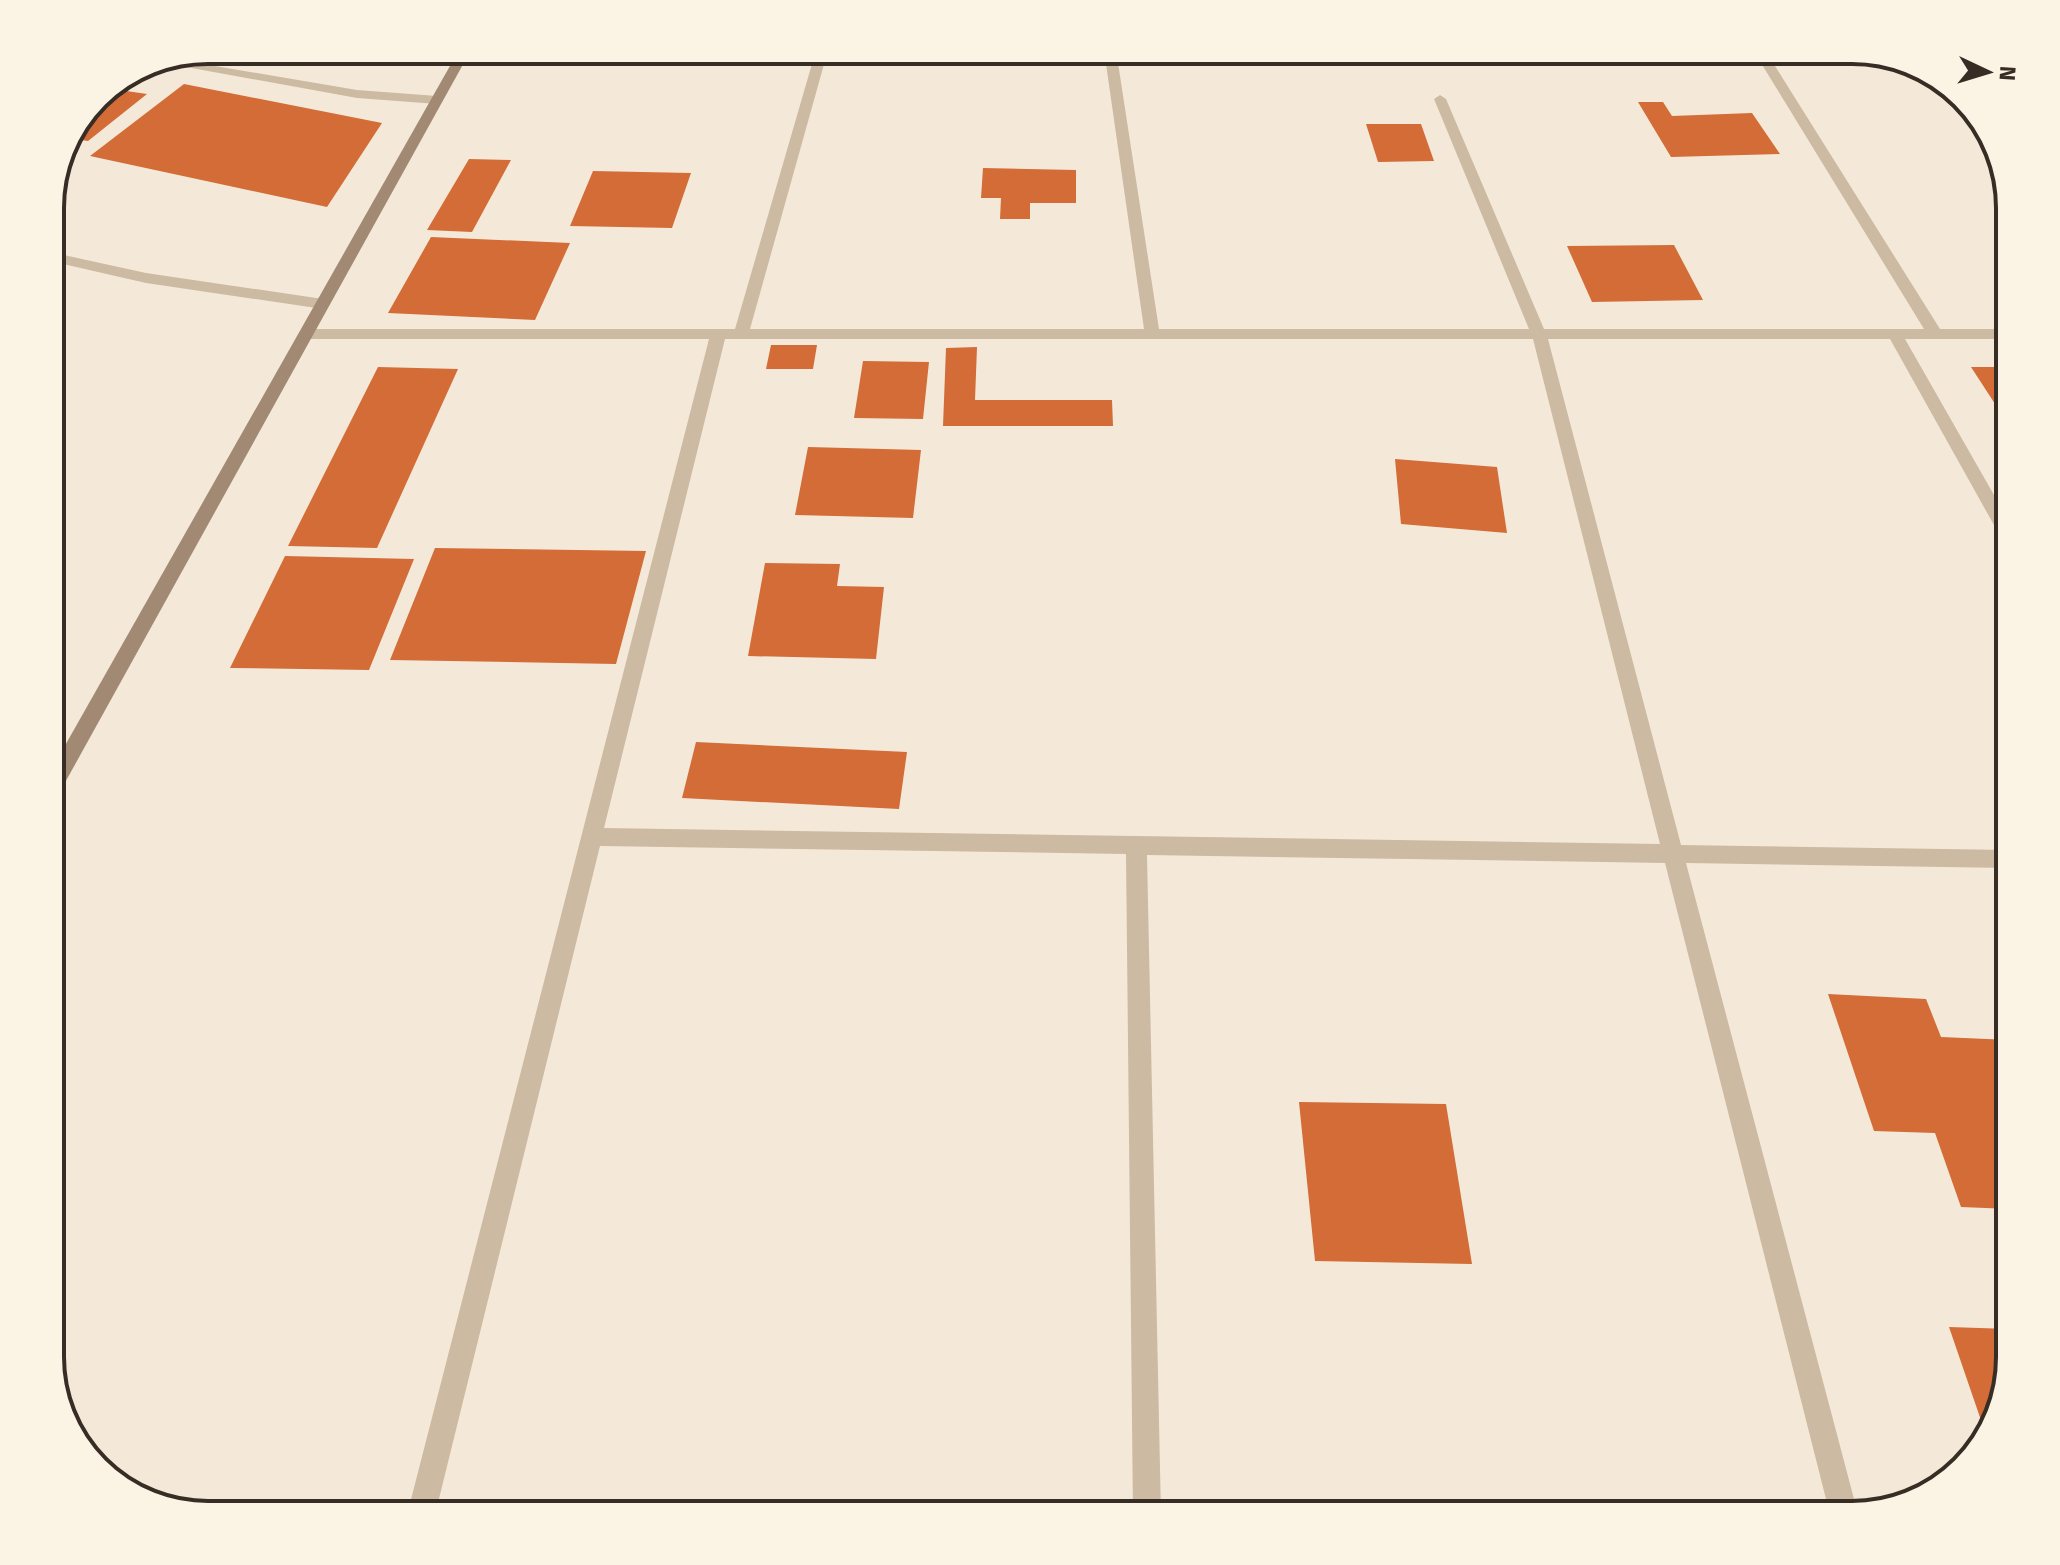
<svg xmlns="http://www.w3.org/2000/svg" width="2060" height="1565" font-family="'Fira Sans',sans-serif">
<rect width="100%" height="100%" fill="#f4e9d8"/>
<!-- building -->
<path fill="#d36c37" d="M184 84 382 123 327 207 90 156Z
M106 88 147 94 88 141 67 138Z
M1638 102H1663L1672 116 1752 113 1780 154 1671 157Z
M1366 124H1421L1434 161 1378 162Z
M469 159 511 160 472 232 427 230Z
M983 168 1076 170V203H1030V219H1000L1001 198H981Z
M593 171 691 173 672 228 570 226Z
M431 237 570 243 535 320 388 313Z
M1674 245 1703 300 1592 302 1567 246Z
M771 345H817L813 369H766Z
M977 347 975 400H1112L1113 426H943L946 348Z
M863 361 929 362 923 419 854 418Z
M378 367 458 369 377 548 288 546Z
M1971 367H2010V427Z
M808 447 921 450 913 518 795 515Z
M1395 459 1497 467 1507 533 1401 524Z
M435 548 646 551 616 664 390 660Z
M285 556 414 559 369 670 230 668Z
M765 563 840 564 837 586 884 587 876 659 748 656Z
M696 742 907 752 899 809 682 798Z
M1828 994 1926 999 1941 1037 2010 1040V1171L2001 1170 2010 1193V1209L1961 1207 1935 1133 1874 1131Z
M1299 1102 1446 1104 1472 1264 1315 1261Z
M1949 1327 2010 1329V1358L1985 1432Z"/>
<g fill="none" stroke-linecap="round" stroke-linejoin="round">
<!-- street -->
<path fill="#cdbaa2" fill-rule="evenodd" d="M816 50H828L750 329H1144L1104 50H1116L1159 329H1529L1434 99 1440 95 1446 99 1544 329H1924L1753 50H1765L1940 329H2010V339H1905L2010 523V544L2004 543 1890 339H1548L1681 845 2010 850V868L1686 863 1858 1514 1830 1515 1665 863 1147 855 1161 1515H1133L1126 854 600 846 435 1515H407L709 339H306L298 334 306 329H735ZM725 339H1533L1660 844 604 828Z
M168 58 357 90 437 96 443 100 437 104 357 98 153 61Z
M50 252 146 273 323 299 330 304 323 309 146 283 50 261Z"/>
<!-- secondary -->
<path fill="#a18974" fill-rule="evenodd" d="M459 50H471L57 797 50 800V772Z"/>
</g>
<!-- crop -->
<path d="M0 0H2060V1565H0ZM208 64H1852A144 144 0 0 1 1996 208V1357A144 144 0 0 1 1852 1501H208A144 144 0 0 1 64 1357V208A144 144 0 0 1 208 64Z" fill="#fbf3e4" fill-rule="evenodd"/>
<path fill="none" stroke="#372d25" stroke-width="4" d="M208 64H1852A144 144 0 0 1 1996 208V1357A144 144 0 0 1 1852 1501H208A144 144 0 0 1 64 1357V208A144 144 0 0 1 208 64Z"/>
<!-- north arrow -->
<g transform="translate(1988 72) rotate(94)" stroke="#fbf3e4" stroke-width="6" paint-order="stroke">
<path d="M0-6L14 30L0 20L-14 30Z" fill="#372d25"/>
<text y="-12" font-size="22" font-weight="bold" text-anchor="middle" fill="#372d25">N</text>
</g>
</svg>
